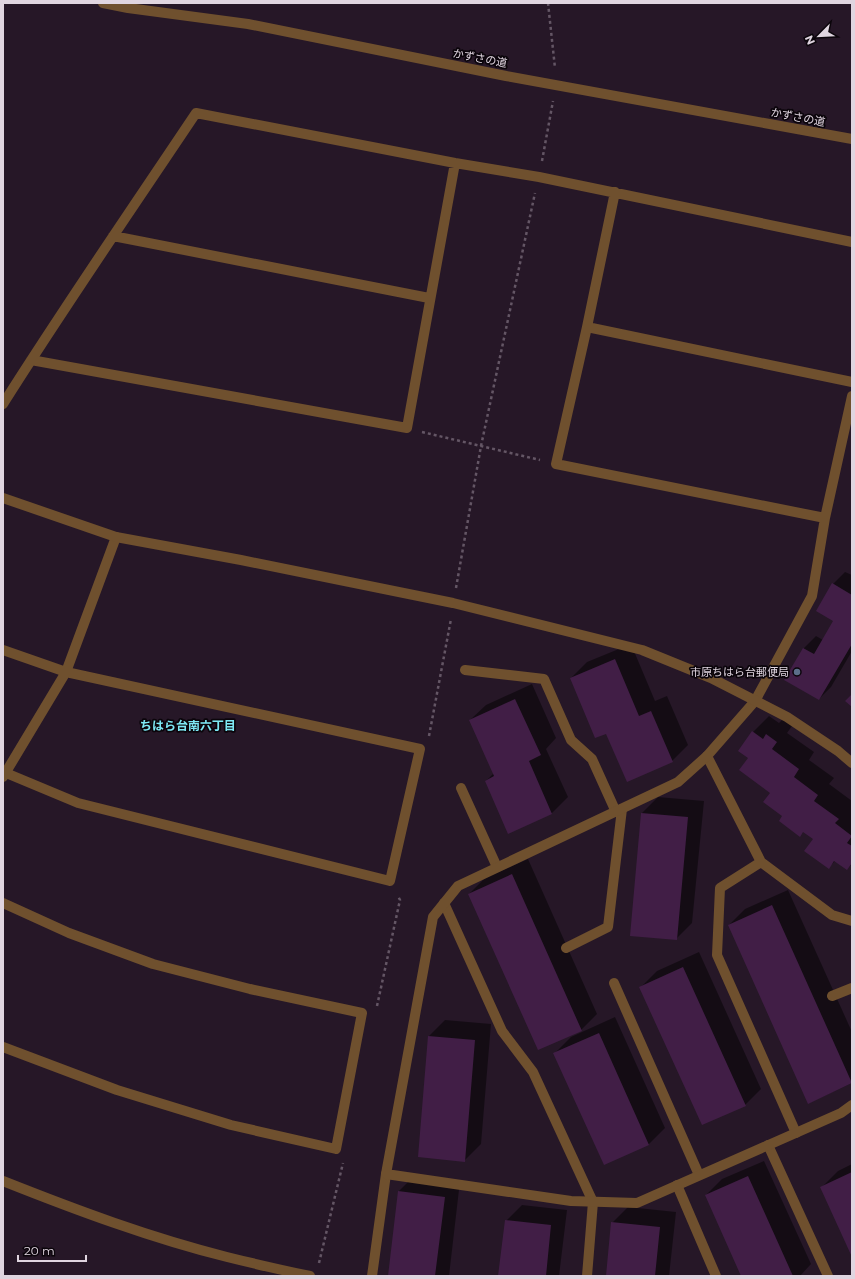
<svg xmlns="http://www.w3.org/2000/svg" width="855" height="1279" font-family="Montserrat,'Noto Sans JP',sans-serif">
<rect width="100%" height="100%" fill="#261727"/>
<!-- shadow -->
<path fill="#0007" d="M845 572 852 575V651L831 687 819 699 785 679 804 648 816 636 823 640 835 621 833 584Z
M631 644 655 701 667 696 688 745 672 761 606 732 571 678 587 662Z
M532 684 556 738 546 749 568 797 552 813 509 832 486 781 494 773 470 720 486 705Z
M769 716 779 723 783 719 792 726 787 733 814 752 809 760 834 778 829 784 852 801 851 807 852 808V864L847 869 835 861 828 868 814 839 771 793 750 758 740 750 753 732Z
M658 797 704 801 692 923 676 939 631 935 642 813Z
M528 859 597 1014 581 1030 469 894 485 878Z
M788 890 852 1032V1083L809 1103 729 925 745 909Z
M699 952 761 1089 745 1105 641 987 657 971Z
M615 1017 665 1128 649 1144 604 1164 555 1053 571 1037Z
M445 1020 491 1024 481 1144 465 1160 429 1036Z
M764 1161 811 1264 800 1276H742L706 1195 722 1179Z
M852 1164V1254L822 1187 838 1171Z
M415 1175 460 1181 449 1276H389L399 1191Z
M522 1205 567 1210 559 1276H499L506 1221Z
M628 1207 676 1212 669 1276H607L612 1223Z"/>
<!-- building -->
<path fill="#411e46" d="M832 583 852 595V644L819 700 784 680 803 648 814 654 833 621 816 611Z
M615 659 639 716 651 711 673 762 627 782 606 734 595 738 570 678Z
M852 694V707L845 701Z
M515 699 541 755 529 761 552 814 508 834 485 781 494 776 469 720Z
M752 731 763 739 766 734 777 742 772 749 799 769 794 777 818 795 814 801 839 819 835 823 852 836 847 843 852 846V863L847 870 834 861 829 869 804 851 813 839 803 832 800 837 779 821 782 816 763 802 770 793 739 770 748 758 738 751Z
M641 813 688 817 677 940 630 936Z
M512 874 582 1031 538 1050 468 894Z
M772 905 852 1083 808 1104 728 925Z
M683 967 746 1106 702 1125 639 987Z
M599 1033 649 1145 604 1165 553 1053Z
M428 1036 475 1040 465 1162 418 1157Z
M852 1172V1257L820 1187Z
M748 1176 793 1276H741L705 1195Z
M398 1191 445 1197 435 1276H388Z
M505 1220 551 1225 546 1276H498Z
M611 1222 660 1227 655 1276H606Z"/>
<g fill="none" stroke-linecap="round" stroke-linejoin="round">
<!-- path -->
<path stroke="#645665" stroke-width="2.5" stroke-dasharray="3 3" stroke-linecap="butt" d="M548 3 555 68
M542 161 553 101
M422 432 540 460
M456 588 481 446 535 193
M429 736 451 619
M377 1006 400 900 398 896
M319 1263 343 1163"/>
<!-- service -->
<path stroke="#6f502e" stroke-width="10" d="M465 670 544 679 571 740 592 759 616 812
M707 756 761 862 832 915 852 921
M461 788 497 867
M761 862 720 888 717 955 796 1133
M444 903 502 1031 533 1072 593 1202 587 1276
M566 948 608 927 622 809
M614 983 699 1175
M832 996 852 988
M768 1145 828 1276
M677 1185 716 1276
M372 1276 386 1174"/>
<!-- pedestrian -->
<path stroke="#6f502e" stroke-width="10" d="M103 3 128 8 248 24 506 76 852 139"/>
<!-- minor -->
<path stroke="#6f502e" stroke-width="10" d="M615 192 587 327 556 464 825 518
M113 236 429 298
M587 327 852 382
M31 360 407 428 455 163
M852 396 825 518 812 596 755 701 707 756 678 782 458 886 433 917 386 1174 571 1201 637 1203 841 1113 852 1105
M3 404C65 306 131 210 196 113L455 163 539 177 852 242
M3 650 66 672 420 749 390 881 78 803 6 773
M3 777 66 672 116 537
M3 903 69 933 153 964 250 989 362 1013 336 1149 231 1125 117 1090 3 1047
M3 1181C76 1210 151 1238 227 1257 255 1264 282 1270 310 1276"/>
<!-- tertiary -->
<path stroke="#6f502e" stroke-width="10" d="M3 498 116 537 241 560 453 603 642 650 711 678 787 717 838 751 852 763"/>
</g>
<!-- markers -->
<circle fill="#5c6f8a" stroke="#0b050b" stroke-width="1.5" cx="797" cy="672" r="4"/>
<g text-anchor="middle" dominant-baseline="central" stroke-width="3.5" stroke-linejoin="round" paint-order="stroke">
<!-- street labels -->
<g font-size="11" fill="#e0d5e0" stroke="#0b050b">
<text transform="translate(480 58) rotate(11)">かずさの道</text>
<text transform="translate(798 117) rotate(11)">かずさの道</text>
</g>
<!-- poi labels -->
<g font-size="11" fill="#e0d5e0" stroke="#0b050b" text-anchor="end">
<text x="789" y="672">市原ちはら台郵便局</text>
</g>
<!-- neighbourhood labels -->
<g font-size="12" font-weight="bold" fill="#7ee9f5" stroke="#0b050b">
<text x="188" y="725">ちはら台南六丁目</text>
</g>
</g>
<!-- border -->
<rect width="855" height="1279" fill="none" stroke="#e0d5e0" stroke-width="8"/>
<!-- north arrow -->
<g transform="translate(819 36) rotate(246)" stroke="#0b050b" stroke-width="3" paint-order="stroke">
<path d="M0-3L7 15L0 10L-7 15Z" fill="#e0d5e0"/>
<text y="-6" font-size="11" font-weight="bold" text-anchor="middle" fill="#e0d5e0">N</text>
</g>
<!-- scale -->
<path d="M18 1255v6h68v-6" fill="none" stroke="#e0d5e0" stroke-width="2"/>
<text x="24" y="1255" font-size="12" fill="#e0d5e0" stroke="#0b050b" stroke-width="3" paint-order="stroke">20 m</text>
</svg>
